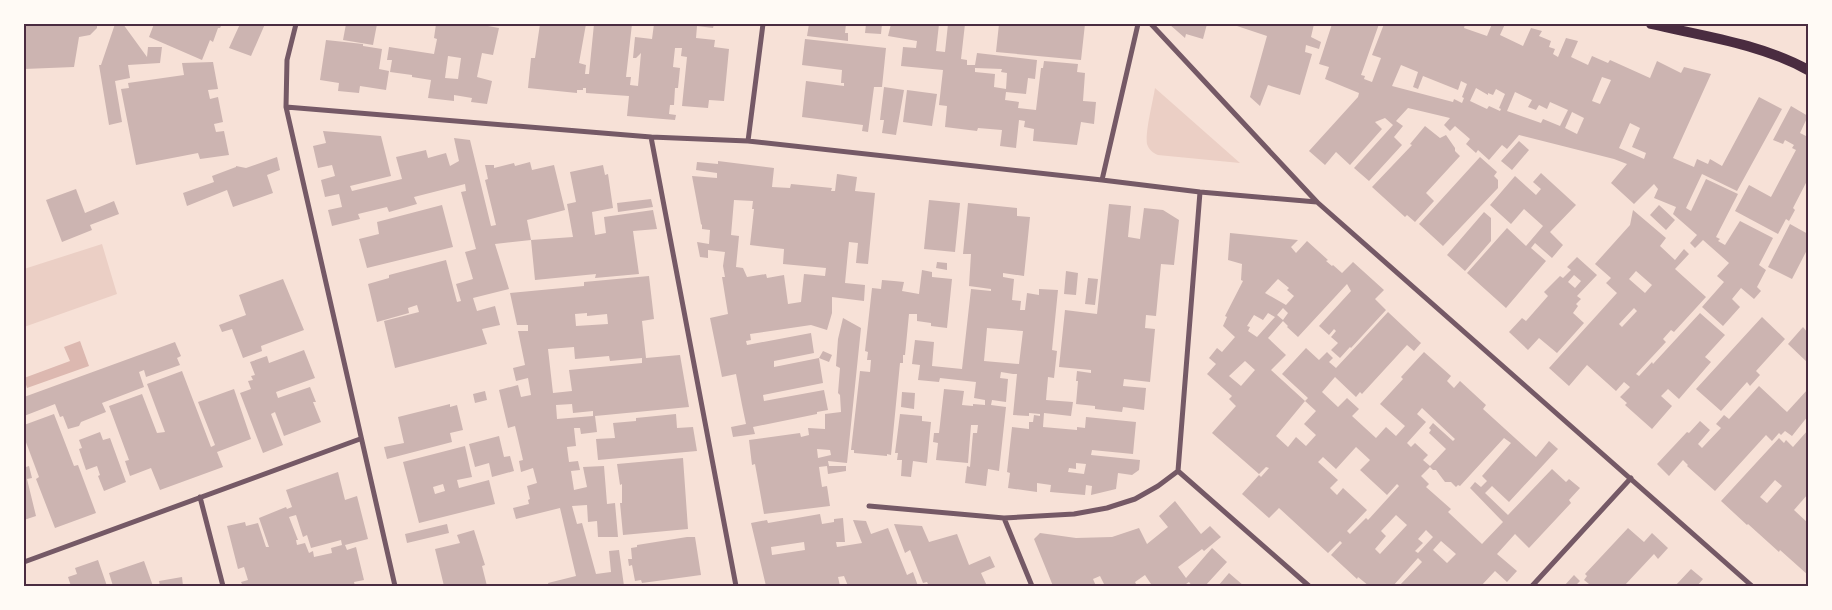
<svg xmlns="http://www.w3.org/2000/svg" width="1832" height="610" font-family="'Nunito Sans',sans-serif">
<rect width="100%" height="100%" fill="#f7e1d7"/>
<!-- green -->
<path fill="#ebcfc5" d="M1155 88 1240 163 1158 155C1153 153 1149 150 1147 144 1145 132 1153 101 1155 88Z
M102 244 117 294 24 327V269Z"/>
<!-- water -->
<path fill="#dcb8b0" d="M80 341 89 366 27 388 24 378 70 361 64 347Z"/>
<!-- building -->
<path fill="#ccb4b1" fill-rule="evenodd" d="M24 24H97V28L90 35 79 37 74 67 24 69Z
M115 24H123L147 57 148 47H162L160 63 128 65 130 78 115 81 122 122 109 125 99 65H101Z
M154 24H222L220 28H218L213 42 210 40 202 60 149 37Z
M240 24H265L251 56 229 48Z
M346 24H377L373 45 343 40Z
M436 24H489L488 26 499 28 493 55 482 53 477 77 492 81 487 104 471 102 472 98 454 95V101L428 98 431 80 412 77V75L390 72 392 60H387L389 47 434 54 437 39 434 38ZM448 56 461 58 458 79 445 78Z
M540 24H586L579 63 586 65 585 74H589L594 24H632L626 77H631L630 85 638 86 641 53 636 58H633L635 37 652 39 654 24H714L713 28 697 26 696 38 715 40 714 47 729 49 724 101 709 100 708 108 682 106 687 57 681 56 682 48H675L673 67 680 68 678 88H675L674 105H670L669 114 676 115 675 120 627 116 629 96 586 93V88H583V90H577V93L528 88 531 58H535Z
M809 24H846L845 33H848V41L807 36Z
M866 24H882L881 34 865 33Z
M891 24H939L936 51 945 52 948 24H965L961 59 967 60V65H975L977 53 1037 60 1035 79 1028 78 1026 94 1006 92 1005 100 1019 102 1018 108 1036 110 1041 68H1043L1044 61 1078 64 1077 72 1085 73 1083 101 1096 102 1094 124 1081 122 1077 145 1033 141 1034 129 1024 127 1025 121 1019 120 1016 148 1000 146 1002 130 978 128 977 131 945 127 947 106 939 105 943 70 901 66 903 47 916 48 917 41 888 36ZM975 68 1002 69 1001 72 1007 73 1006 89 994 87 995 74 975 72Z
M999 24H1085L1081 60 996 52Z
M1169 24H1207L1203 39 1186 34 1185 38Z
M1231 24H1314L1311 37 1321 42 1319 49 1306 45 1305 52 1312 54 1300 95 1268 85 1260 106 1250 97 1267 36Z
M1332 24H1379L1361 75 1365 76 1364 79 1372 82 1381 58 1372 55 1384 24H1437L1443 26 1444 24H1465L1464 28 1487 36 1492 24H1505L1500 35 1523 46 1531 28 1542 31 1539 36 1551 41 1549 47 1555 49 1553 54 1558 57 1566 38 1578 41 1571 57 1588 65 1592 56 1608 63 1610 60 1650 78 1657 61 1681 73 1684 67 1711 74 1673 158 1694 167 1697 159 1708 164 1710 159 1722 166 1759 97 1782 109 1737 191 1702 174 1686 208 1691 211 1706 179 1738 194 1716 237 1720 239 1718 241 1725 245 1740 221 1773 238 1759 265 1766 270 1757 287 1761 291 1754 299 1741 288 1732 299 1740 307 1723 326 1702 307 1724 282 1717 276 1729 263 1703 240 1695 248 1690 243 1697 235 1673 214 1676 207 1654 198 1658 189 1654 184 1634 204 1611 183 1627 164 1614 159 1519 135 1507 149 1502 145 1489 160 1478 150 1476 153 1466 144 1470 139 1455 126 1450 131 1444 125 1450 118 1408 108 1396 121 1403 126 1394 137 1402 145 1369 181 1354 168 1393 125 1385 118 1375 122 1382 129 1350 165 1336 152 1325 165 1309 151 1358 97 1359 93 1325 79 1329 67 1319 64ZM1401 65 1418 72 1413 87 1418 89 1423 76 1458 90 1461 81 1467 84 1462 97 1464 98 1462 103 1454 99 1453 102 1392 86ZM1602 77 1611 80 1600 104 1592 101ZM1476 88 1488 95V93L1493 95 1496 89 1505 94 1499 108 1501 109 1500 111 1489 106 1487 109 1470 101ZM1515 92 1532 100 1528 107 1536 110 1539 105 1547 109 1550 102 1568 110 1560 126 1543 119 1541 123 1507 111ZM1572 112 1584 118 1577 134 1565 128ZM1630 123 1640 128 1632 147 1646 153 1644 159 1619 148Z
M805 39 886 48 882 87H874L868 132 862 131 863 125 802 117 806 81 844 86V83H841L842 70 802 65Z
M326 40 363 44V46L382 49 379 69 389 71 386 90 360 86 359 93 338 91 339 83 320 80Z
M213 62 218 89 208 90 210 99 218 97 223 122 214 124 216 132 224 131 229 155 200 159 198 153 136 165 121 89 129 88 128 83 184 75 182 63Z
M884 87 904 90 896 135 882 133 884 120H880Z
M907 90 937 94 932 126 903 122Z
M1791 106 1808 116 1800 133 1806 136 1808 131V179L1793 208 1795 210 1789 221 1786 219 1778 234 1735 211 1749 185 1771 197 1796 150 1792 148 1794 145 1785 140 1783 144 1773 140Z
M1425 126 1440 138 1446 135 1455 148V151L1460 156 1426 193 1434 201 1415 222 1407 215 1405 217 1372 187 1412 145 1410 144Z
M323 131 381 136 391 176 350 186 352 191 402 179 396 157 426 150 428 158 446 153 450 166 459 161 454 138 470 140 491 226 496 225 485 180 488 179 485 165H494V168L514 163 515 166 530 162 532 170 554 165 565 210 527 220 531 240 495 244 509 289 473 298 477 311 495 306 500 325 482 329 487 344 395 368 384 321 419 312 417 305 408 308 409 313 377 322 368 284 389 278V275L446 260 457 302 461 301 456 284 473 279 465 252 476 249 461 192 466 191 465 184 414 197 417 204 389 212 387 207 358 214 360 219 332 226 328 210 342 207 339 194 325 197 321 180 335 176 332 165 318 168 313 146 326 143Z
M1519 141 1529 150 1512 170 1501 161Z
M277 157 280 170 267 175 273 193 233 207 227 190 187 206 183 193 214 182 212 176 236 167V166L246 168Z
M1480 157 1497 172 1494 176 1498 180V188L1443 246 1419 224Z
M718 161 774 168 772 187 790 188 791 184 832 188 831 191H835L837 174 857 177 855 191 875 193 868 264 856 263 858 243 849 242 847 262 845 283 865 285 864 301 832 297V313L827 330 811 325 750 334 751 340 746 341 747 345 811 333 814 353 774 361V367L819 358 823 351 832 355 829 362 819 358 823 383 763 395 764 401 824 390 828 410 817 412V414L753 427 755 434 733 437 731 427 746 424 742 405 736 374 722 377 710 318 728 314 722 277H725L723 266 725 252 708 250V258L700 257 697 242 709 244 710 230 702 229V225L701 224 692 176 717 178V173L696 170 697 162 718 164ZM734 200 753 201 752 209H754L750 245 784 249 783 264 826 268 825 276 804 274 801 302 788 304 784 275 767 278 766 274 747 277 743 268 736 267 739 236 731 235Z
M603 165 605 175 608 174 613 208 592 212 595 235 606 233 604 217 653 210 657 229 633 231 639 274 595 278 596 274 535 280 531 240 573 237 567 204 576 202 570 172Z
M1541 173 1576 205 1550 232 1563 245 1552 258 1535 243 1531 248 1546 261 1506 308 1467 273 1507 228 1526 246 1543 226 1524 209 1511 224 1490 205 1515 176 1536 195 1541 189 1533 182Z
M76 189 85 213 114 201 119 214 90 225 92 230 62 242 46 200Z
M651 199 653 207 618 212 617 203Z
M929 200 960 203 955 252 924 249Z
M968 203 1017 208V216L1030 217 1024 276 1003 273V277L1014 279 1012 300 1021 301 1020 310H1025L1027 293 1039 295V289L1058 290 1052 350 1057 351 1054 378 1048 377 1046 400 1073 402 1071 416 1044 413 1043 427 1077 430V427L1085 428 1086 417 1136 422 1133 454 1092 450 1091 455 1140 460 1139 470 1132 475 1118 473 1116 489 1091 495 1092 486 1086 485 1085 495 1050 492 1051 485 1037 483V492L1008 488 1010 473 1007 472 1012 427 1029 429V422H1033L1034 415 1040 416V414L1029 413V416L1013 415 1017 374H1013L1001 372 1000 378 1008 379 1006 402 992 400 991 405 1006 407 999 471 988 469 986 486 965 483 967 466 970 467 973 433H977L978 425H971L968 463 936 460 938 443 933 442 934 433H939L944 389 964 391 962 405 973 406V404L985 405V400L974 398 976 382 940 378 939 382 918 380 920 365 912 364 915 340 934 342 932 366 962 369 971 289 991 291V289L969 286 971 254H963ZM987 328 1023 331 1019 364 984 361ZM1076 463 1086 464 1084 474 1068 472 1069 468 1076 469Z
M1109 204 1131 206 1128 237 1140 239 1144 208 1163 210 1179 220 1174 265 1161 264 1156 316 1146 315 1145 328 1155 329 1150 382 1124 379 1123 386 1146 388 1144 410 1123 407 1122 412 1095 409V406L1076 404 1078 381H1076L1077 371 1091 373V370L1059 367 1065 310 1097 314Z
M442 205 453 247 367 268 359 239 379 234 377 222Z
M1659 205 1675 220 1666 230 1650 215Z
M1633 210 1666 238 1660 246 1675 260 1684 249 1689 254 1675 269 1706 297 1674 332 1671 330 1663 339 1666 342 1636 374 1639 376 1652 362 1653 364 1700 313 1725 335 1705 357 1711 362 1679 399 1668 389 1661 396 1672 406 1652 429 1625 405 1627 403 1620 397 1630 387 1624 382 1616 391 1587 365 1569 386 1549 368 1617 293 1606 283 1611 278 1595 264 1630 225ZM1636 271 1652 285 1645 293 1629 279ZM1634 308 1637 311 1622 327 1619 324Z
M1484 212 1491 218V241L1465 271 1447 255Z
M1790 224 1808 234V248L1792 279 1768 267Z
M1230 233 1298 240 1291 247 1296 253 1307 241 1328 260 1326 261 1332 266 1333 265 1342 273 1353 262 1384 290 1375 299 1386 310 1351 348 1350 347 1340 358 1331 350 1338 343 1331 337 1336 331 1334 329 1329 335 1319 326 1351 291 1347 284 1298 337 1287 327 1288 326 1283 321 1268 338 1286 355 1271 370 1305 401 1308 398 1282 374 1306 348 1319 360 1327 352 1333 358 1329 362 1336 368 1388 312 1421 343 1414 351 1407 345 1362 394 1360 392 1356 397 1335 377 1322 392 1338 407 1347 398 1359 409 1352 416 1376 438 1386 427 1396 436 1405 426 1380 404 1403 379 1401 377 1424 352 1451 376 1447 381 1454 388 1460 381 1486 405 1483 409 1536 457 1549 441 1558 449 1509 502 1492 486 1485 493 1508 515 1552 469 1566 482 1569 479 1580 488 1569 500 1571 503 1529 548 1515 534 1497 554 1517 571 1507 582 1495 571 1481 586H1399L1422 562 1418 558 1393 586H1369L1358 577 1357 579 1331 555 1342 543 1340 541 1328 553 1279 508 1269 518 1242 494 1259 475 1261 477 1269 468 1266 467 1259 474 1212 433 1236 406 1229 399 1232 396 1207 374 1216 364 1209 358 1217 348 1222 352 1235 337 1223 326 1227 317 1225 316 1243 281 1241 280 1242 264 1228 260ZM1278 279 1289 288 1287 290 1294 296 1286 305 1265 293ZM1283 308 1288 313 1283 320 1277 315ZM1268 313 1275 317 1257 337 1248 331 1250 327 1247 326 1254 315 1263 320ZM1245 361 1255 370 1241 386 1229 376ZM1305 401 1316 411 1304 424 1316 435 1306 446 1296 437 1288 447 1276 436ZM1422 408 1455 439 1453 441 1433 423 1429 428 1431 430 1429 433 1446 449 1430 466 1423 460 1428 455 1415 443 1411 447 1407 443 1426 422 1417 414ZM1504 438 1511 443 1482 476 1487 481 1481 487 1475 482 1470 488 1503 522 1482 544 1448 512 1451 509 1426 487 1429 484 1421 476 1430 467 1433 470H1436L1445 482H1451L1456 487 1458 485 1460 486ZM1356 447 1370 460 1360 470 1387 495 1397 484 1399 486 1368 520 1366 518 1350 534 1347 531 1367 510 1343 488 1337 495 1330 488 1338 480 1318 462 1323 457 1336 469ZM1396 515 1407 525 1380 554 1375 549 1386 536 1381 531ZM1426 530 1433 537 1418 553 1415 551 1423 543 1418 539ZM1441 541 1456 554 1447 563 1433 550Z
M1577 257 1597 275 1577 296 1581 299 1576 304 1578 306 1573 313 1584 323 1557 353 1539 338 1528 350 1509 332 1522 318 1526 321 1548 296 1544 292 1560 276 1563 278 1571 270 1567 267ZM1574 275 1581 281 1575 288 1568 282Z
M937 262 947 263V270L936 268Z
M922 270 932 272V277L952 279 947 328 931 326V323L917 321V314H909L905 355H903V363H900L891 455 887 454V456L854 453V450H851L860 371 870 372 871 360H867L868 352 865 351 872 288 881 289 882 280 894 281 904 282 902 291 919 294Z
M1066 271 1078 273 1076 295 1064 294Z
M649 276 654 319 642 321 646 358 680 355 689 407 595 416 597 432 581 434 580 428H574L576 446 567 447 569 462 578 461 580 470 571 471 574 490 587 487 583 467 604 466 607 504 615 503 618 537H598L597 521 588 522 587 505 572 506 577 524 582 523 596 574 611 572 609 551 619 550 624 586H549L548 583 576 576 560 508 516 519 513 508 529 504 528 500 530 499 527 486 537 483 533 468 521 472 519 461 523 460 515 426 508 428 499 390 518 385 521 397 531 395 528 378 516 381 513 368 525 365 518 331H528V325H517L510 293 584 286V282ZM587 313V316L607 314 608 324 576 326 575 314ZM574 347 575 359 609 356 610 361 642 358V363L569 370 572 391 553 393 548 349ZM572 404 573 413 593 411V416L557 419 556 405Z
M1088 278 1098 279 1095 305 1085 304Z
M283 279 304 330 261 346 262 351 243 358 232 329 222 332 219 325 246 315 239 295Z
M1762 317 1785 339 1756 371 1760 375 1750 386 1747 382 1721 411 1696 389Z
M843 318 861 328 847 463 828 461 829 466H846V471L828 474 827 466 819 467 822 487 827 486 830 506 764 514 755 464 752 465 749 440 800 433 801 437 809 435 808 428 825 429V414L841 412 840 395 838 393 840 368 836 366 838 339ZM817 449 830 450 831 455 818 458Z
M1803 327 1808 333V363L1788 344Z
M175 342 181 356 177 358 180 365 146 377 144 370 139 372 144 387 102 403 106 412 81 422 79 426 68 429 63 416 60 417 55 404 24 416V397Z
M304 350 315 378 276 392 278 398 310 387 316 402H313L321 422 284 436 275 412 271 414 283 445 263 453 240 393 251 389 248 381 253 380 251 376 255 375 250 362 267 356 269 363Z
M182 371 211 447 215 445 198 402 234 389 251 439 217 452 223 467 160 490 151 468 130 476 125 461 129 460 109 406 142 394 157 433 165 432 147 384Z
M1759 386 1787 412 1808 389V416L1792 436 1785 431 1781 435 1779 433 1772 441 1766 435 1715 491 1687 466 1688 465 1683 460 1669 476 1657 464 1687 432 1689 433 1700 421 1710 430 1698 444 1702 448 1721 428 1716 424 1724 415 1729 419Z
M485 391 487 400 475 403 473 394Z
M902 392 915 393 914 409 901 407Z
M450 404V407L457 405 463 430 450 433 452 442 387 459 384 447 404 443 398 417Z
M54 414 74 466 78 465 96 513 55 528 36 479 39 477 24 437V425Z
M676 414 677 428 693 427 697 451 598 460 596 439 615 438 613 423 636 421V418Z
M900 414 922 416V421L931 422 927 463 913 461 911 477 901 476 902 460H897L898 453H895Z
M1808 430V494L1794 510 1808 523V575L1780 550 1779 552 1748 524 1747 525 1721 501 1779 438 1784 443 1786 440 1793 447ZM1775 480 1782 486 1767 503 1760 497Z
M100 432 103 440 110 438 126 482 104 491 98 476 100 475 97 466 86 470 79 449 82 448 79 440Z
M499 436 504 457 510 456 514 471 492 477 489 463 475 467 469 444Z
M465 446 472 477 457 480 459 488 489 480 495 504 419 523 403 462ZM443 484 445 491 435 494 433 487Z
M683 458 688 529 623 535 620 503H622V484L620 485 617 464Z
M24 459 26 467 29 466 32 478 27 479 36 516 24 520Z
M338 472 345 500 357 496 368 539 345 545 347 550 356 547 364 580 354 582 355 586H243L241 582 248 580 244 567 238 569 227 526 245 522 246 526 258 523 266 547H269L259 518 286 507 287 509 292 507 286 490ZM296 515 303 537 307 535 311 548 341 540 342 545 331 548 332 553 314 557 313 551 309 553 305 543 297 545 296 540H298L289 517Z
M1175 501 1201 534 1210 526 1221 537 1204 551 1202 549 1178 567 1186 578 1212 548 1227 562 1205 586H1192L1189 582 1183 586H1147L1151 584 1145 575 1135 582 1137 586H1105L1100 576 1093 579 1096 586H1053L1034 539 1040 533 1076 538 1112 537 1139 528 1147 544 1168 527 1159 516Z
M820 514 822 524 834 522V519L843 518 845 542H836L837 547 862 543 853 520 866 521 871 534 888 528 907 575 913 572 918 586H904L903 584 896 586H848L844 576 838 577 840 586H766L751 523 767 520 768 523ZM804 542 805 550 772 555 771 547Z
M447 524 449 533 407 543 405 534Z
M894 524 922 526 929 542 957 534 969 565 990 556 995 567 981 573 987 586H929L927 582 923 583 910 550 905 553Z
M1628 528 1644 542 1652 533 1668 548 1658 559 1654 554 1624 586H1587L1589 584 1584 580 1587 576 1585 574Z
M474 530 485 565 482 566 487 586H444L435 549 460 543 457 535Z
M687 537H695L701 575 642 583 641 580 635 581 632 565 629 566 628 559H632L631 548 637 547V545Z
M98 560 107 586H71L68 577 77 574 75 568Z
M144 561 153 586H113L109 573Z
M1691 569 1703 579 1697 586H1675Z
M1229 573 1244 586H1218Z
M1574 575 1580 581 1575 586H1564Z
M182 577 183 586H160L159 581Z"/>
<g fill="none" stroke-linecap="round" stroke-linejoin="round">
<!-- minor -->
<path stroke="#755966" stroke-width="5" d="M296 24 287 60 286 107 395 586
M1151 24 1317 202 1752 586
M286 107 651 137 748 141 1102 180 1200 192 1317 202
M651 137 736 586
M748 141 763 24
M1102 180 1138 24
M1200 192 1178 471 1309 586
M200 497 223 586
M869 506 1004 518 1074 514 1107 508 1135 499 1158 486 1178 471
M1004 518 1032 586
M24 562 360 439
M1532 586 1631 478"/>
<!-- secondary -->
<path stroke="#4a2c40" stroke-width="10" d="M1651 24C1703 36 1761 44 1808 70"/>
</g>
<!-- border -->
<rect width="1832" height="610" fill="none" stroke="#fffaf5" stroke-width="50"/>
<rect x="25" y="25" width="1782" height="560" fill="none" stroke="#4a2c40" stroke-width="2"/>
</svg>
